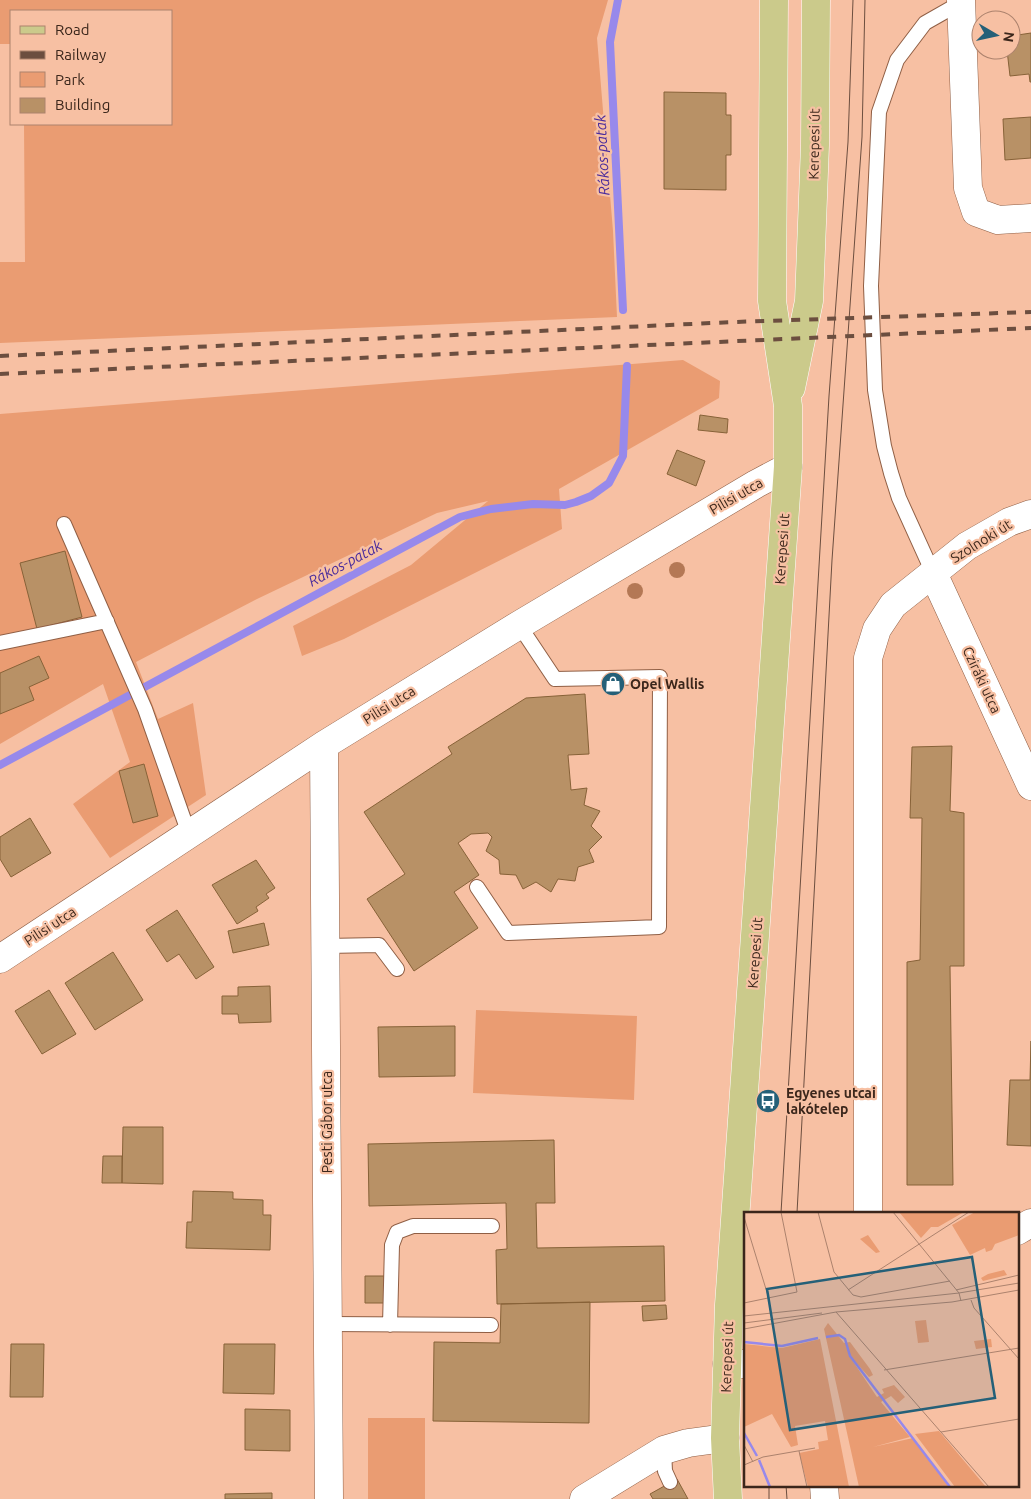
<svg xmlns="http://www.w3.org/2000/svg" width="1031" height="1499" font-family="Ubuntu,sans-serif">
<rect width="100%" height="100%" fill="#f7c0a3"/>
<!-- green -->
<path fill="#ea9c72" d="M0 0H608L597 38 613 231 617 317 0 343V262H25L24 124H171V11H11V44H0Z
M683 360 720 381 719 398 559 489 562 529 344 639 302 656 293 626 411 565 488 501 437 513 257 599 136 662 158 719 193 703 206 795 110 858 73 804 130 762 103 684 0 744V414Z
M476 1010 637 1016 634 1100 473 1093Z
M368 1418H425V1499H368Z"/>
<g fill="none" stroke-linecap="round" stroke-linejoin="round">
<!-- stream -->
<path stroke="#9789eb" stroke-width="8" d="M618 0 610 42 623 310
M0 765 460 517 491 509 533 504 565 505 576 502 591 496 609 483 623 456 627 366"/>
</g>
<!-- building -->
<path fill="#b89166" stroke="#876238" d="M1031 33V82H1030L1029 74 1010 76 1007 50H1011V36Z
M664 92 726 93V115H731V155H726V190L664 189Z
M1031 117V158L1005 160 1003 119Z
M700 415 728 419 727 433 698 430Z
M677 450 705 461 696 486 667 474Z
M65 551 82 617 37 629 20 563Z
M39 656 49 678 29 687 34 700 0 714V673Z
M585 694 589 754 568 755 571 790 587 788 584 805 600 811 591 826 602 837 589 850 594 862 578 867 575 881 558 879 551 892 536 882 523 889 516 875 500 874 499 860 486 851 492 837 488 833 471 834 458 843 479 875 454 892 478 928 414 971 367 899 405 874 364 812 452 754 448 747 526 698Z
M952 746 950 811 964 813V966H950L953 1185H907V962L920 960 922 818H910L912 747Z
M144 764 158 816 133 823 119 771Z
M30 818 51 853 11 877 0 859V837Z
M256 860 275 888 266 894 269 898 256 907 258 911 237 924 212 885Z
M177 910 214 967 196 979 179 954 167 962 146 930Z
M264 923 269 945 233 953 228 931Z
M113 952 143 1000 95 1030 65 983Z
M270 986 271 1022 239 1023 238 1014H222V996H238V987Z
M49 990 76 1034 42 1054 15 1011Z
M455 1026V1076L379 1077 378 1027Z
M1031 1041V1146L1007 1145 1010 1080H1030Z
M123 1127H163V1184L122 1183Z
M554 1140 555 1203H536L537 1248 664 1246 665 1301 497 1304 496 1250 507 1249 506 1203 369 1206 368 1144Z
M103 1156H122V1183H102Z
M193 1191 233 1192V1199L263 1200V1215H271L270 1250 186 1248 187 1222H192Z
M365 1276H385L384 1303H365Z
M590 1302 589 1423 433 1421 434 1342 500 1343 501 1304Z
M666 1305 667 1319 643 1321 642 1306Z
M11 1344H44L43 1397H10Z
M224 1344H275L274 1394 223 1393Z
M245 1409 290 1410V1451L245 1450Z
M677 1479 688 1499H653L650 1494Z
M272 1493V1499H225V1494Z"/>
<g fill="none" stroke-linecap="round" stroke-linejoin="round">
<!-- lane casing -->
<g stroke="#905f45" stroke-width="16">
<path id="lane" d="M64 524 145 709 189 834
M933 573 899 498 891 473 884 446 875 390 871 286 879 112 897 60 925 23 962 2
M0 643 107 621
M477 887 508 933 659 927 660 677 555 679 519 625
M326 946 379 945 397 969
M329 1324 491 1325
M390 1325 392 1245 397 1232 413 1226H492
M664 1450 665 1471 670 1482"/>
</g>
<!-- street casing -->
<g stroke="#905f45" stroke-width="29">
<path id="street" d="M961 0 968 188 976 212 998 220 1031 218
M933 573 1031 786
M324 745 329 1499
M0 959 324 745 519 625 756 484 788 467
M868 1213V658L877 629 893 605 967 546 1009 522 1031 514
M1017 1231 1031 1223
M727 1364H745
M824 1485 825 1499
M584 1499 664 1450 688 1443 725 1438"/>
</g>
<!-- primary casing -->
<g stroke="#fff" stroke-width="29">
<path id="primary" d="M791 388 809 301 815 145 816 0
M728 1499 725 1438 729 1305 788 467V406L772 301 774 0"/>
</g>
<!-- lane -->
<use href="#lane" stroke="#fff" stroke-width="14"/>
<!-- street -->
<use href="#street" stroke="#fff" stroke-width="28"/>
<!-- primary -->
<use href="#primary" stroke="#cbca8b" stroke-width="28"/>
<!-- tram -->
<path stroke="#6c4e3f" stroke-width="1" d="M781 1213 829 396 848 142 853 0
M797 1213 832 560 862 137 865 0
M769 1485V1499
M786 1485 787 1499"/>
<!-- rail -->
<path stroke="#6c4e3f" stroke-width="4" stroke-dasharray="9 9" stroke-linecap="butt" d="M0 356 734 322 1031 312
M0 374 1031 328"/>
</g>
<!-- trees -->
<g fill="#b47855">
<circle cx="677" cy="570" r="8"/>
<circle cx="635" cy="591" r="8"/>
</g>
<!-- icons -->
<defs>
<g id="shop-disc" transform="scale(1.25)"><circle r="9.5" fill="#256078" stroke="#f7c0a3"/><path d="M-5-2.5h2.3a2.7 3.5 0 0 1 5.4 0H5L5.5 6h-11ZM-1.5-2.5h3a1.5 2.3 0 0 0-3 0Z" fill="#fff"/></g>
<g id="bus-disc" transform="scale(1.25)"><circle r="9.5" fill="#256078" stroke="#f7c0a3"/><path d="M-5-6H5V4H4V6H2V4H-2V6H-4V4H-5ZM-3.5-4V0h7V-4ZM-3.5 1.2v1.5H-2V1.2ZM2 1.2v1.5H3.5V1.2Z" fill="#fff"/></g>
</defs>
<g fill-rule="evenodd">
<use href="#shop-disc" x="613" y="684"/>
<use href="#bus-disc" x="768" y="1101"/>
</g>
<g text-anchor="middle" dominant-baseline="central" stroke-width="4.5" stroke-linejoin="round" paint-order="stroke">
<!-- street labels -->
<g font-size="14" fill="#3b261b" stroke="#f7c0a3">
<text transform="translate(814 144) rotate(-89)">Kerepesi út</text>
<text transform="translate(736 496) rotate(-30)">Pilisi utca</text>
<text transform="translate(981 541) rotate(-32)">Szolnoki út</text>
<text transform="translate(782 549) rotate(-86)">Kerepesi út</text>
<text transform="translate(982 680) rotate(65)">Cziráki utca</text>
<text transform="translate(389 705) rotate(-32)">Pilisi utca</text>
<text transform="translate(50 926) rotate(-33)">Pilisi utca</text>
<text transform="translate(755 953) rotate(-86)">Kerepesi út</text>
<text transform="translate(327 1122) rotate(-90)">Pesti Gábor utca</text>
<text transform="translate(727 1357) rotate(-88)">Kerepesi út</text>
</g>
<!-- poi labels -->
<g font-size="14" font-weight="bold" fill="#3b261b" stroke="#f7c0a3" text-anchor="start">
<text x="630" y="684">Opel Wallis</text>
<text x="786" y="1093">Egyenes utcai<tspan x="786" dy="16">lakótelep</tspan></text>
</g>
<!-- water labels -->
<g font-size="15" font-style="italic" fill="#4a2b9c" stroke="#f7c0a3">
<text transform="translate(602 155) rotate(-93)">Rákos-patak</text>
<text transform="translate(345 563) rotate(-28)">Rákos-patak</text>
</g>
</g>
<!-- overview -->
<g transform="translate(744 1212)">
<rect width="275" height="275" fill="#f7c0a3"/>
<path d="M155 0H220L194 15H187L177 26ZM231 0H274L275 23 251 32 248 38 242 40 241 36 226 43 208 13ZM124 23 136 40 132 41 116 27ZM260 58 263 63 239 69 237 66 244 62ZM182 108 185 130 174 131 171 109ZM84 111 100 131 106 130 126 157 129 163 125 165 104 142 133 185 140 181 138 177 150 173 161 185 154 191 147 184 137 190 166 225 129 235 169 226 205 275H115L80 117ZM76 127 105 275H64L55 241 75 237 74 230 84 228 81 209 51 214 54 233 47 235 28 202 0 215V132L38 136ZM247 127 248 135 232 137 230 129ZM195 219 242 275H211L171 222Z" fill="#ea9c72"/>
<path fill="none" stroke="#9789eb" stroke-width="2.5" d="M82 125 95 123 101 127 106 144 206 275M0 130 38 134 74 126M0 221 13 244M15 248 26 275"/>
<path fill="none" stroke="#ac826d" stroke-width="1" d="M74 0 90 60 109 83 117 85 206 69M149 0 215 81 217 89M0 5 25 87M104 78 225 0M212 78 275 63M227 88 230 96 275 147M0 91 53 80 37 0M92 100 245 275M0 104 215 81 275 71M0 111 78 101M0 117 92 100 208 90 275 78M140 158 275 136M197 220 275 207M0 233 9 250M55 239 63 275M0 253 19 245 71 236"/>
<path fill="#256078" fill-opacity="0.15" stroke="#256078" stroke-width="2.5" d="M228 45 251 186 46 218 23 77Z"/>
<rect width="275" height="275" fill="none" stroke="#3b261b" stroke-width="2.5"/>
</g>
<!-- legend -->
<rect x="10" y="10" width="162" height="115" fill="#f7c0a3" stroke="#ac826d"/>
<rect x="20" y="26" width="25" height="8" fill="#cbca8b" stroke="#ac826d"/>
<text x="55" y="35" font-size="15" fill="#3b261b">Road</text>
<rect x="20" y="51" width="25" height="8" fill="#6c4e3f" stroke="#ac826d"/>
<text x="55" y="60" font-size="15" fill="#3b261b">Railway</text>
<rect x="20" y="72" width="25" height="15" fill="#ea9c72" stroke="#ac826d"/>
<text x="55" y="85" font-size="15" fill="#3b261b">Park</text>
<rect x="20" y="98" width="25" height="15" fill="#b89166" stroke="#ac826d"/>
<text x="55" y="110" font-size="15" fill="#3b261b">Building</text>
<!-- north arrow -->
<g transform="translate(996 35) rotate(99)"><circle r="24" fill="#f7c0a3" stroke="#ac826d"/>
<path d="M0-4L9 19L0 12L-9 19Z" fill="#256078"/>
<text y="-8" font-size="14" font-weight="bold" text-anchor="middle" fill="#3b261b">N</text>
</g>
</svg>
